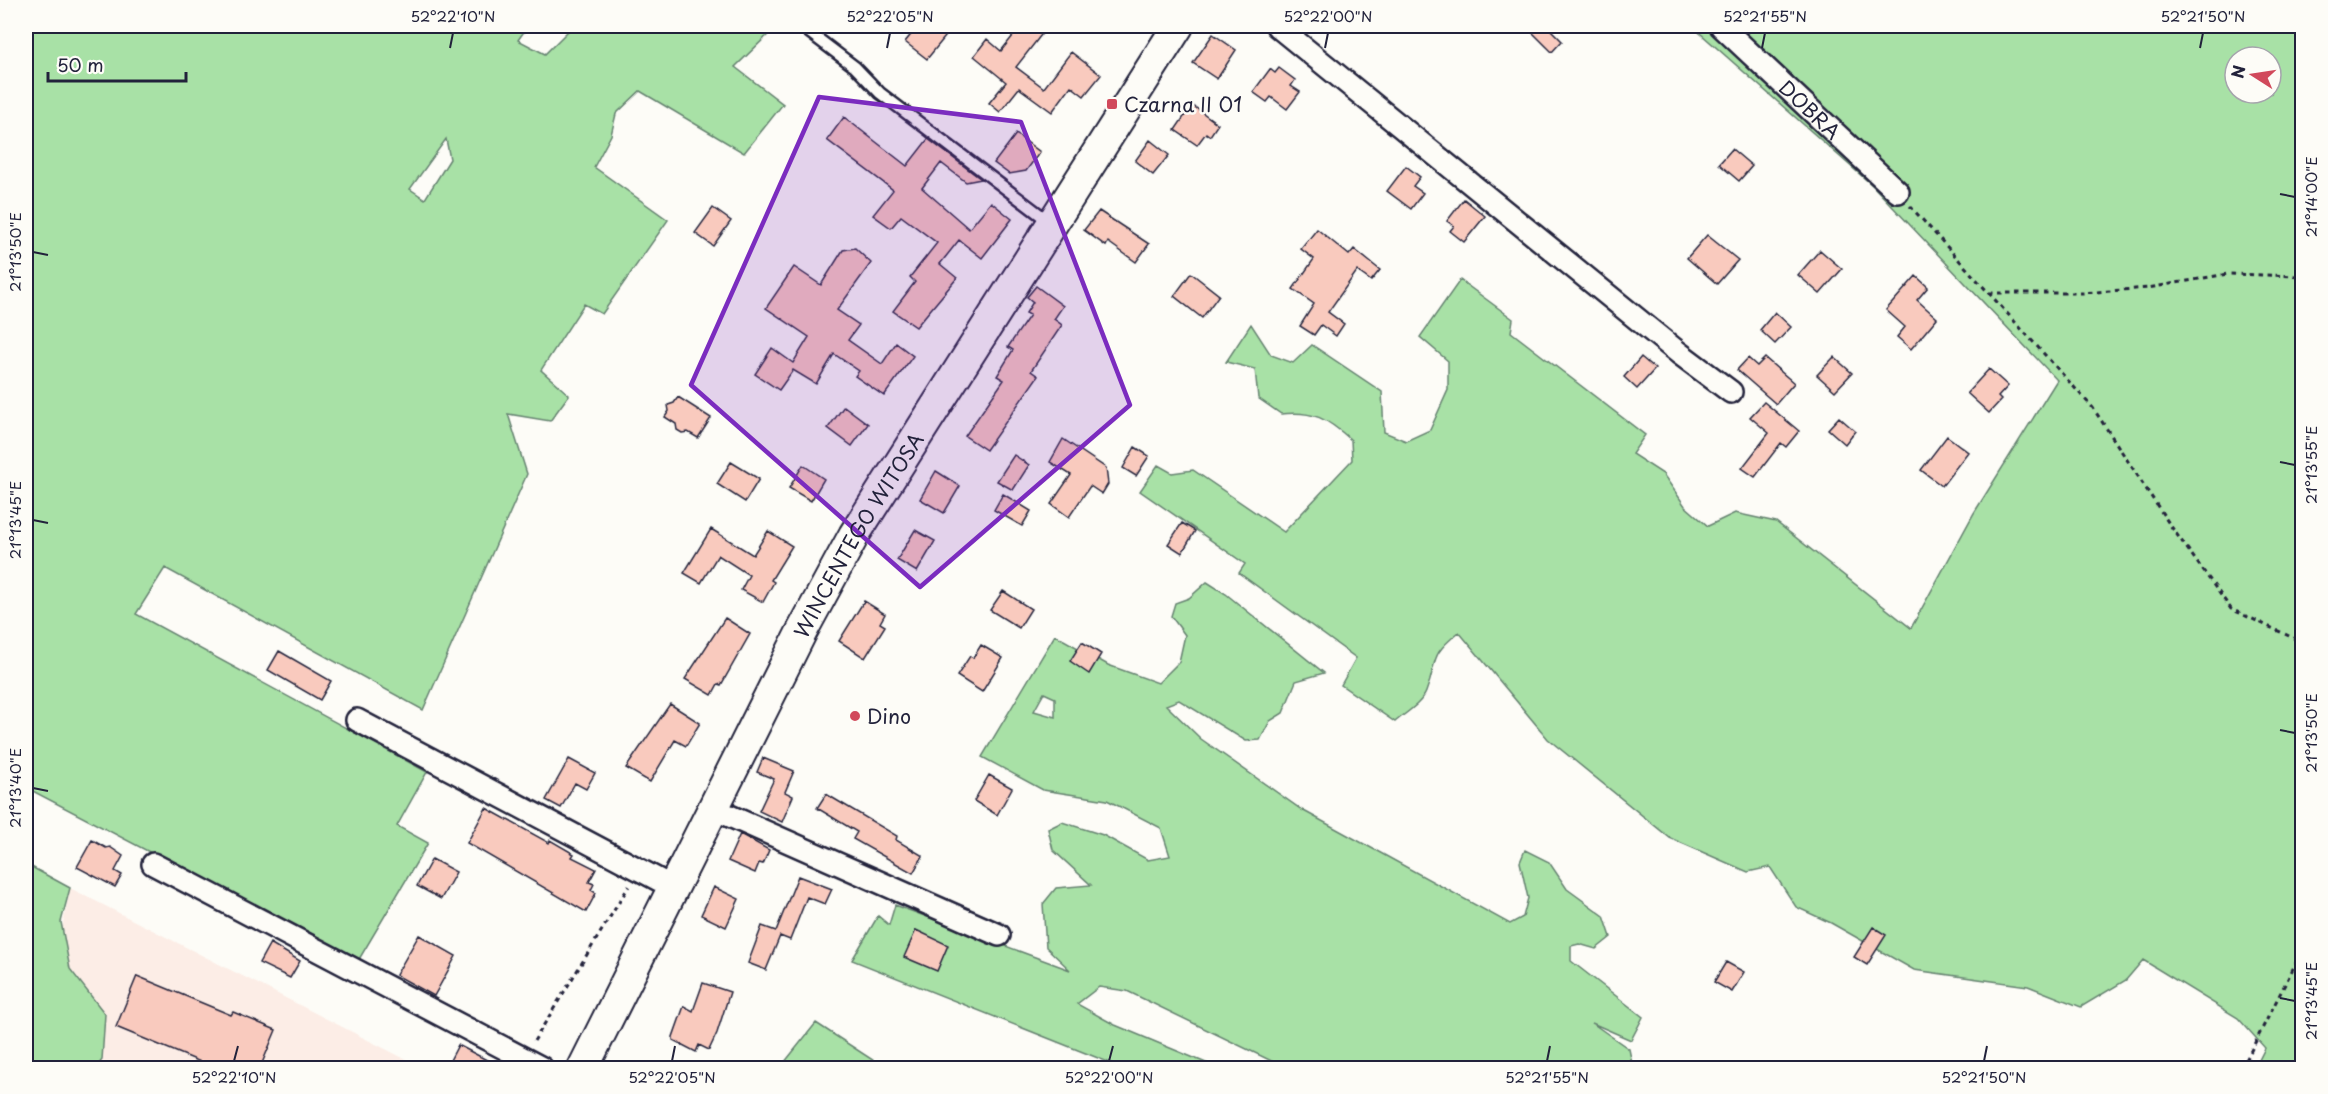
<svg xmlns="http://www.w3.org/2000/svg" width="2328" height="1094" font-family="'Playpen Sans',sans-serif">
<rect width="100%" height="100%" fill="#fdfcf7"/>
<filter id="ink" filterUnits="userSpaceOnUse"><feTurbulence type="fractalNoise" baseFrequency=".0167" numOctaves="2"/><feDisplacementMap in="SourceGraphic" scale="12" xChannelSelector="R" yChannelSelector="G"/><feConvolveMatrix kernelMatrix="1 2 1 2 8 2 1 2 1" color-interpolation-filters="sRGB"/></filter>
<g filter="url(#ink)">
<!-- built -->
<path fill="#fcede6" d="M70 888 409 1061 424 1068H34Z"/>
<!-- green -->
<path fill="#a8e1a6" stroke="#658270" stroke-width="1.5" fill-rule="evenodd" d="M26 26H528L518 40 545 54 573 26H777L735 67 783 104 744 153 640 91 616 114 611 135 594 167 668 220 602 314 584 304 541 370 569 395 550 421 508 414 527 474 423 710 165 568 136 614 427 772 397 826 428 843 358 961 29 789 26 796ZM446 139 450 159 425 199 410 189Z
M1692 26H2302V1068H2255L2265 1048 2238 1018 2143 960 2126 980 2081 1007 2028 986 1914 970 1831 923 1796 907 1770 867 1748 872 1670 838 1548 739 1459 632C1427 658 1439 659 1426 692 1422 703 1404 714 1395 722L1341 685 1356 658 1239 573 1245 564 1140 491 1158 465 1172 473 1193 470 1284 532 1352 460 1351 440C1328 419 1313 410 1281 414L1258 398 1255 369 1226 362 1251 324 1271 355 1293 363 1312 345 1382 392 1384 432 1406 441 1430 430 1448 390V361L1420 337 1460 280 1513 319 1511 332 1645 435 1632 454 1663 474 1685 506 1708 526 1735 513 1776 522 1911 628 1974 513 2057 380 1873 186ZM2235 57H2271V93H2235Z
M1207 582 1226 594 1324 673 1296 681 1283 713 1270 721 1260 740 1246 741 1179 700 1166 705 1201 739 1302 810 1510 924 1523 917 1528 898 1520 862 1525 850 1549 862 1567 889 1604 916 1611 937 1596 949 1579 944 1571 946V961L1643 1017 1631 1040 1592 1023 1629 1049 1633 1068H1286L1127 991 1099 987 1077 1004 1115 1025 1218 1068H1123L852 960 878 916 889 925 895 905 1070 970 1046 947 1043 904 1056 888 1091 885 1053 850 1048 829 1062 822 1103 835 1148 860 1170 856 1161 828 1107 800 1043 790 982 757 1055 635 1108 665 1158 683 1179 662 1185 635 1171 616 1175 603 1189 598ZM1044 693 1055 698V717L1034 711Z
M26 864 70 888 61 922 70 969 105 1014 102 1060 96 1068H26Z
M816 1023 885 1068H780Z"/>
<!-- building -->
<path fill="#f9cabe" stroke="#22223b" stroke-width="1.5" d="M918 26H954L927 59 905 42Z
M1021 26H1048L1016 67 1044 88 1071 52 1101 75 1084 96 1071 86 1052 112 1019 88 1000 112 989 103 1006 82 974 56 987 39 1001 51Z
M1526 26H1547L1562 41 1552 52Z
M1213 34 1236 50 1217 79 1193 63Z
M1279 68 1295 80 1291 86 1300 92 1287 109 1271 97 1267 102 1253 92 1270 69 1275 73Z
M1192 105 1218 124 1210 136 1206 133 1197 145 1175 130Z
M844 117 907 166 928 139 981 179 966 182 941 163 922 188 969 229 991 202 1012 219 982 258 959 240 940 264 957 278 916 327 893 311 915 282 910 277 937 243 901 216 891 228 873 215 893 190 827 140Z
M1016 134 1040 152 1026 171 1009 174 994 163Z
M1150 140 1169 155 1153 175 1135 161Z
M1732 149 1752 166 1739 181 1719 164Z
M1406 166 1420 177 1413 186 1423 193 1411 209 1387 191Z
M1464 199 1485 216 1464 242 1450 231 1454 226 1447 221Z
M713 208 731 221 713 246 695 233Z
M1099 211 1149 244 1136 262 1108 242 1106 246 1084 230Z
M1317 229 1349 255 1354 249 1380 270 1371 281 1357 271 1328 312 1344 324 1336 336 1321 325 1314 335 1300 326 1314 304 1293 289 1314 259 1301 249Z
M1707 235 1738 260 1717 284 1687 258Z
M855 248 871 263 837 310 859 325 848 340 882 364 896 343 913 356 884 396 855 376 859 371 834 354 816 384 793 370 779 390 755 374 772 348 793 363 809 337 766 308 794 267 821 285 843 250Z
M1820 250 1842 269 1820 294 1798 275Z
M1191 273 1219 295 1202 318 1174 296Z
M1916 276 1928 287 1917 300 1937 318 1911 349 1897 337 1905 327 1886 310Z
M1036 286 1063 306 1054 319 1062 325 1031 371 1038 376 986 450 965 436 1004 380 997 376 1013 350 1008 347 1030 315 1026 313 1033 302 1027 297Z
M1775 312 1791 327 1775 344 1760 330Z
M1641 357 1655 369 1637 389 1624 377Z
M1834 357 1852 373 1835 391 1817 375Z
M1748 358 1757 366 1765 358 1794 383 1776 404 1737 370Z
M1989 369 2008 386 1998 397 2001 400 1989 413 1967 393Z
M678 397 711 418 698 438 688 432 682 433 677 430 676 424 665 417 669 411 668 405 674 403Z
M1764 402 1799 431 1786 447 1781 443 1755 477 1742 468 1769 433 1750 417Z
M844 406 868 424 852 446 828 428Z
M1839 417 1855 431 1845 444 1828 429Z
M1947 436 1968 452 1942 486 1921 470Z
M1063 439 1106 468 1108 484 1102 494 1090 486 1069 517 1051 504 1071 475 1050 462Z
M1135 447 1149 456 1136 476 1123 468Z
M1014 455 1029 465 1013 490 997 481Z
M731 462 759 479 745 502 717 484Z
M803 465 824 479 811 501 789 488Z
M936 471 960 486 944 513 920 499Z
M1003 494 1031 511 1022 526 994 510Z
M1182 523 1195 531 1182 553 1168 544Z
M711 529 753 555 768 531 792 546 771 580 774 582 763 602 741 590 749 575 718 555 701 583 684 573Z
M915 530 935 541 917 572 897 560Z
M1003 591 1031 609 1019 628 990 610Z
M864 601 885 614 880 623 885 626 865 658 839 641Z
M725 618 750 634 721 685 718 684 712 695 685 679Z
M1082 642 1101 654 1089 674 1070 661Z
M981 645 1003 658 982 692 957 676 970 656 973 658Z
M279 651 331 681 320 700 268 670Z
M670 704 700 723 686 746 675 740 650 782 626 768Z
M763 758 794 771 785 792 793 796 782 822 759 811 774 779 757 772Z
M569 759 595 773 586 789 575 783 561 808 546 800Z
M989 775 1012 788 997 815 974 801Z
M826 794 897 836 896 840 923 856 913 873 853 839 857 832 817 808Z
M486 808 549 843 550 840 574 854 572 857 596 869 589 882 594 884 591 890 596 893 586 912 467 843Z
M740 834 769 850 763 864 759 863 755 873 728 861Z
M92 840 106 848 110 847 123 856 115 871 122 875 115 887 77 867Z
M432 859 456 872 441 899 417 886Z
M798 876 832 889 825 904 807 897 790 940 780 936 766 970 748 963 762 926 776 931Z
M714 887 739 899 726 927 701 915Z
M1873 927 1886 935 1867 965 1854 957Z
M916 930 948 945 937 971 904 957Z
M419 935 456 956 434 996 396 975Z
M270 943 300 961 290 978 259 963Z
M1726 962 1744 972 1732 992 1714 982Z
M137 976 231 1015 233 1012 276 1030 260 1068H215L116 1027Z
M703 983 730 992 717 1033 709 1050 699 1045 696 1052 673 1040V1037L684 1006 693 1011Z
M458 1045 502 1068H446Z"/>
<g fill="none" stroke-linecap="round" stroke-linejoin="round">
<!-- service casing -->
<g stroke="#22223b" stroke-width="15">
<path id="service" d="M801 26 855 67 880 93 1051 223"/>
</g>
<!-- minor casing -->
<g stroke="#22223b" stroke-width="26">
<g id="minor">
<path d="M1277 26 1679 353 1731 392"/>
<path id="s1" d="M1721 26 1898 192"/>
<path d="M357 720 674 888"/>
<path d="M714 809 999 935"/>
<path d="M153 864 542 1068"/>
</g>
</g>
<!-- secondary casing -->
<g stroke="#22223b" stroke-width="34">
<g id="secondary">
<path id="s2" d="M583 1068 802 631 854 535 1178 26"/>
</g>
</g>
<!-- path -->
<path stroke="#22223b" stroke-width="3" stroke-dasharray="4.5 4.5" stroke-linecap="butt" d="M1910 206 2093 408 2170 525 2231 609 2302 642
M1989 293H2083L2148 288 2227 274 2302 276
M534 1041 629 886
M2242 1068 2302 951"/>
<!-- service -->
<use href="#service" stroke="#fdfcf7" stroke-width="10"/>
<!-- minor -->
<use href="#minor" stroke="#fdfcf7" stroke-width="21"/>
<!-- secondary -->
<use href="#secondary" stroke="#fdfcf7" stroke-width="30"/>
</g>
</g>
<!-- marked area -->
<path fill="#7b2cbf" fill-opacity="0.2" stroke="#7b2cbf" stroke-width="4.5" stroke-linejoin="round" d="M819 97 1021 122 1130 405 920 587 691 385Z"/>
<!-- ticks -->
<path fill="none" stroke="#22223b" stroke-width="2" d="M450 48 453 33M887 48 890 33M1325 48 1328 33M1762 48 1765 33M2200 48 2203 33M2280 194 2295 197M33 252 48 255M2280 462 2295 465M33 520 48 523M2280 730 2295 733M33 788 48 791M2280 998 2295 1001M234 1061 238 1046M672 1061 675 1046M1109 1061 1113 1046M1547 1061 1550 1046M1984 1061 1987 1046"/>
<!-- markers -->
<g fill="#d1495b" stroke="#fdfcf7" stroke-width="2">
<rect x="1106" y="98" width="12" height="12" rx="3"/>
<circle cx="855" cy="716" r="6"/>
</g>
<g text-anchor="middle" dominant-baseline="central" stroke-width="5" stroke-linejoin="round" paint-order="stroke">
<!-- poi labels -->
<g font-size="20" fill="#22223b" stroke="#fdfcf7" text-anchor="start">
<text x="1124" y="104">Czarna II 01</text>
<text x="867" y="716">Dino</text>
</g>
<!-- street labels -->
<g font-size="20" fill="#22223b" stroke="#fdfcf7">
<text stroke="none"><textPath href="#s1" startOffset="122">DOBRA</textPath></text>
<text stroke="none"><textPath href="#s2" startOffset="600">WINCENTEGO WITOSA</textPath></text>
</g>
</g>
<!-- margin -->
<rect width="2328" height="1094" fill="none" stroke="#fdfcf7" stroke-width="66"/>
<!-- north arrow -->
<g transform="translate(2253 75) rotate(282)"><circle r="28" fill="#fdfcf7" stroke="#a5a5ac" stroke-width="1.5"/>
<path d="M0-4.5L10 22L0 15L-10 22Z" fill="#d1495b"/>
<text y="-9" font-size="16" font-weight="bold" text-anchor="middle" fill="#22223b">N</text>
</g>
<!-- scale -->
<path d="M48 72v9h138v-9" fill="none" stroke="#22223b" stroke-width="3"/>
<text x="57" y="72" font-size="18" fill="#22223b" stroke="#fdfcf7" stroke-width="4.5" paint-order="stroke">50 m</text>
<rect x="33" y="33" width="2262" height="1028" fill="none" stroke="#22223b" stroke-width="2"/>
<g font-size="15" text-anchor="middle" fill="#22223b">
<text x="453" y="22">52°22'10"N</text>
<text x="890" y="22">52°22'05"N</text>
<text x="1328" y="22">52°22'00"N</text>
<text x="1765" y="22">52°21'55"N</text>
<text x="2203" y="22">52°21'50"N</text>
<text transform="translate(2312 197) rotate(-90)" y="5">21°14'00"E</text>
<text transform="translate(16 252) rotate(-90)" y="5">21°13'50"E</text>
<text transform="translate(2312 465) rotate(-90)" y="5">21°13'55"E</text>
<text transform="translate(16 520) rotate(-90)" y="5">21°13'45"E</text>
<text transform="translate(2312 733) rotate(-90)" y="5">21°13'50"E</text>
<text transform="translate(16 788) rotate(-90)" y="5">21°13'40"E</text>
<text transform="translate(2312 1001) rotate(-90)" y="5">21°13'45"E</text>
<text x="234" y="1083">52°22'10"N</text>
<text x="672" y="1083">52°22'05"N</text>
<text x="1109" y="1083">52°22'00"N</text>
<text x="1547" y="1083">52°21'55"N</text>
<text x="1984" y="1083">52°21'50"N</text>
</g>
</svg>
